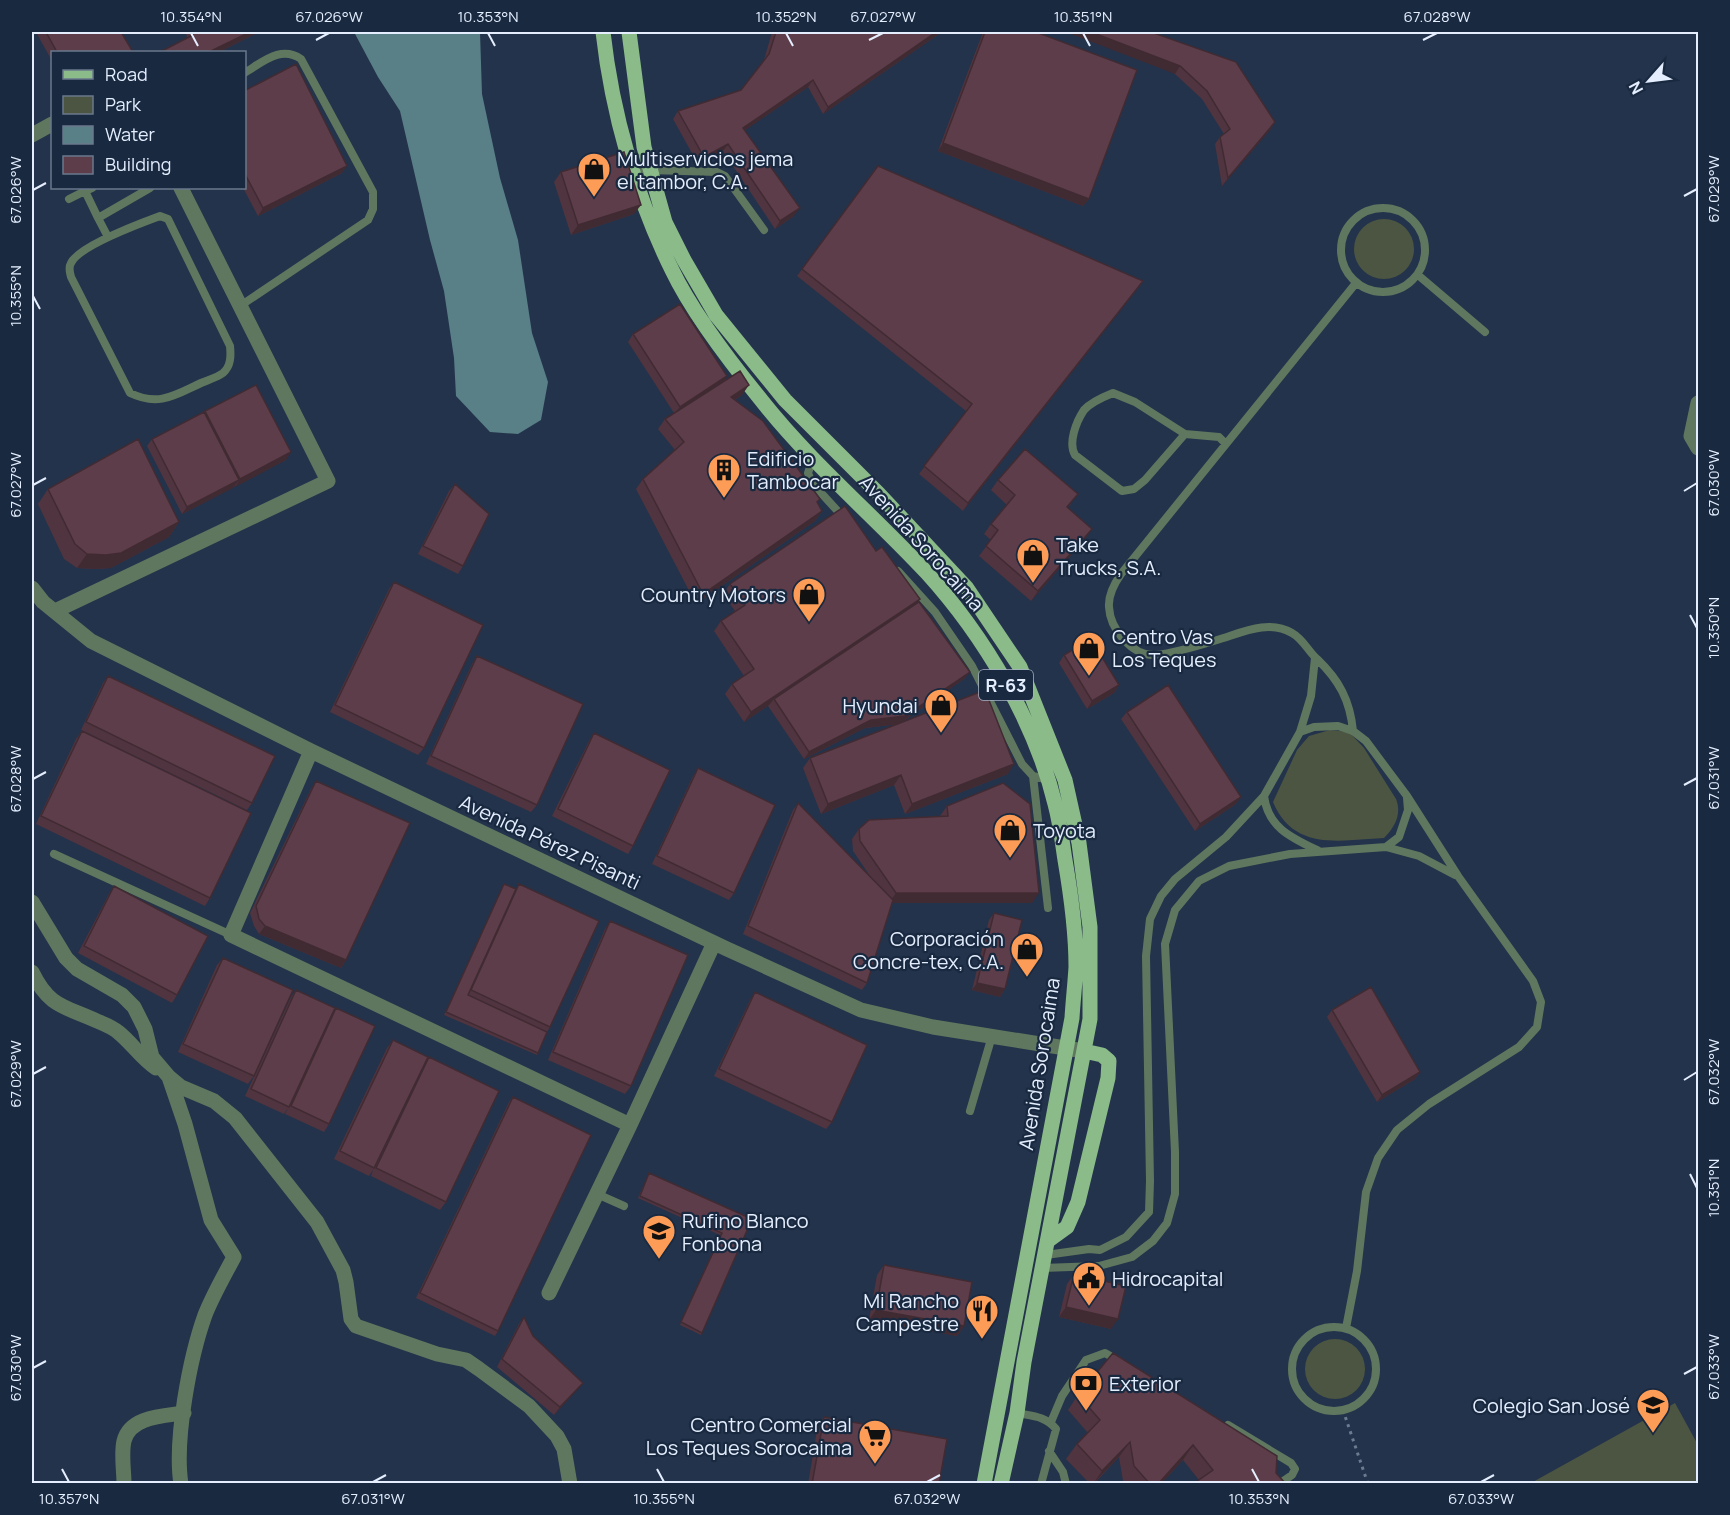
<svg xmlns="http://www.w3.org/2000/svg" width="1730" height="1515" font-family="Manrope,sans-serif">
<rect width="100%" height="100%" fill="#23334b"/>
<!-- green -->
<path fill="#4c5541" d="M1354 249a30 30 0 1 1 60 0a30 30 0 1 1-60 0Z
M1330 730 1349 732 1364 748 1396 799C1402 814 1395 827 1384 838 1341 840 1294 852 1273 802L1297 750 1309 736Z
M1305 1369a30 30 0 1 1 60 0a30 30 0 1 1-60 0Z
M1675 1403 1698 1445V1483H1531Z"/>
<!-- water -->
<path fill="#597f87" d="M354 32H480L482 94 500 178 518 240 532 333 548 382 541 420 518 434 490 432 456 396 454 358 444 291 430 240 400 111 378 77Z"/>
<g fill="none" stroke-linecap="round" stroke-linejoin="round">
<!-- path -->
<path stroke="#6d7b90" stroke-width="3" stroke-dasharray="3 4.5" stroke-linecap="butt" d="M1343 1410 1368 1484"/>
<!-- lane -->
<path stroke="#60775f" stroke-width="8" d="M634 174 650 170 717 172 725 176 764 230
M92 188 85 191 98 218
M69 199 85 191
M1341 250a42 42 0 1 1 84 0a42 42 0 1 1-84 0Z
M160 216 168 219 230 346C231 356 231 366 223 373 218 377 208 380 201 383 175 395 159 407 130 393L71 277C70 272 68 268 71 263 79 246 141 223 160 216Z
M108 237 98 218 150 188
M1418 275 1485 332
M240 306 368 220 373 209V192L301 59C281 45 263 62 244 73
M1185 434 1145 480 1134 489 1122 491 1075 455C1068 443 1076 422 1084 410 1091 402 1103 397 1113 393L1135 402 1185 434 1219 437 1226 444
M813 458 808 473 812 483 844 518
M898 571 935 612 972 666 1022 764 1033 776 1049 780
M1315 658 1311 696 1300 732 1264 796C1268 828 1292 838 1319 851
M1353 731C1350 700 1339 680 1317 659 1308 651 1303 639 1292 633 1268 619 1241 633 1217 640 1198 646 1175 653 1155 655 1132 656 1110 629 1109 607 1108 595 1114 584 1121 574L1356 283
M1300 732 1314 727 1338 726 1353 731 1366 741 1407 796 1458 876 1533 981 1541 1002 1537 1027 1519 1047 1429 1104 1397 1130 1378 1158 1366 1192 1357 1271 1346 1328
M1033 776 1048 908
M1386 847 1399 837 1408 810 1407 798
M54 854 231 935
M970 1111 992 1036
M597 1194 624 1206
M1046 1255 1089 1249 1100 1250 1126 1237 1149 1212 1150 1181 1146 956 1150 919 1161 896 1175 879 1226 837 1264 796
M1042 1268 1099 1266 1132 1257 1153 1241 1167 1223 1175 1194V1152L1165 944 1175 910 1199 881 1229 866 1290 854 1386 847 1419 856 1455 875
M1292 1369a42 42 0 1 1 84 0a42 42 0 1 1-84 0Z
M1017 1413C1032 1416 1046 1416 1056 1429L1041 1484
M1051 1422 1062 1396 1086 1360 1105 1353 1119 1361
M1228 1425 1291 1463 1295 1469 1292 1475 1279 1484
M1049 1451 1063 1472 1066 1484"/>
<!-- street -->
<path stroke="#60775f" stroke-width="15" d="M32 135 52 124
M1698 403 1691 436 1698 448
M32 588 43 602 91 641 311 751 727 949 861 1010 933 1027 1084 1051
M55 611 328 481 181 188
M311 751 231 935 630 1125
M32 902 66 958 77 969 122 995 134 1007 145 1029 152 1057 169 1077 181 1087 214 1101 235 1118 317 1222 343 1270 346 1282 351 1319 356 1326 437 1354 466 1360 479 1369 529 1406 557 1436 564 1449 570 1484
M32 972C49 1007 64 1006 97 1021 104 1024 112 1027 118 1032 132 1043 141 1058 156 1068
M169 1077 185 1124 211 1220 234 1257C224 1276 213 1295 205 1315 190 1357 174 1440 181 1484
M549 1293 630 1125 714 943
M124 1484C124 1470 121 1454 124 1441 130 1416 164 1416 184 1413"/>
<!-- primary -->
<path stroke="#8abb88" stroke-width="15" d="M603 32C612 113 636 197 672 270 693 314 731 363 762 401 811 463 873 515 927 573 984 636 1035 721 1055 804 1060 822 1062 841 1065 860 1071 895 1076 932 1076 967 1075 984 1073 1001 1072 1018L984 1484
M629 32 644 147 665 222 684 260 716 315 785 400 879 494 966 587 1020 667 1065 780 1079 843 1090 927V1019L1024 1362 1017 1413 1001 1484
M1049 1240 1067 1227 1078 1202 1108 1078 1109 1061 1102 1055 1084 1051"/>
</g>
<!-- wall -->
<path fill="#50343f" d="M36 32H121L133 52H52V61Z
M186 32H259L219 52 187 38Z
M772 32H942L823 114 808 87 745 130 794 216 775 229 723 151 698 164 673 119 678 111 741 90 764 60Z
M983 32H1036L1089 199 1083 206 938 151Z
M1151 32 1275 122 1270 130 1222 186 1215 144 1220 137 1224 134 1202 99 1175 74Z
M244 91 342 173 258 216 243 188H244Z
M878 166 1138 288 963 511 919 474 966 411 797 276Z
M561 172 634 214 571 235 554 182Z
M633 334 727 376 723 382 742 395 735 400 817 503 822 511 815 521 696 604 636 489 643 479 675 450 658 429 665 419 674 413 628 342Z
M205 411 286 460 182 514 147 446 152 439Z
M998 480 1071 504 1067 508 1085 539 1031 601 979 556 991 540 984 534 991 524 1007 505 991 490Z
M455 484 463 566 458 574 418 554 449 491Z
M48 489 179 522 169 537 111 568 96 569 77 568 64 559 38 504Z
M876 551 919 602 970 672 964 679 899 724 1008 774 905 814 894 785 821 814 803 768 810 758 899 724 865 728 804 759 768 706 769 705 744 722 725 694 732 684 744 676 714 631 721 621 735 611 723 594 730 584Z
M394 582 424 748 418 755 330 712 389 589Z
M1064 655 1119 685 1114 693 1087 709 1059 663Z
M477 656 537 805 531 812 426 764 472 664Z
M108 676 252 803 247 810 81 730 103 683Z
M1127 712 1236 804 1195 831 1121 719Z
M82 731 210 898 205 906 36 824 76 739Z
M594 733 633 846 628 854 552 816 589 741Z
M698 768 734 893 729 900 652 864 693 776Z
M316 781 346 960 341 968 259 934 254 926 250 913 311 789Z
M798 803 870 876 853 851 852 839 859 829 940 816 947 806 1032 903H892L867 983 862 990 743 934 793 810Z
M504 884 516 889 519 884 550 1027 547 1032 537 1055 444 1015Z
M114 886 177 995 172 1003 78 953 109 894Z
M994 913 1005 989 1000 997 972 990 989 920Z
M610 921 631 1086 625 1094 548 1060 605 929Z
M223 958 254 1076 248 1084 178 1052 217 965Z
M296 990 332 1014 336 1008 329 1124 324 1132 285 1114 288 1108 284 1114 245 1096 291 997Z
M755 992 832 1122 826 1129 714 1076 750 1000Z
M1332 1010 1420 1072 1415 1079 1377 1102 1327 1017Z
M393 1040 424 1065 429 1057 446 1202 440 1210 371 1176 373 1170 369 1176 334 1159 387 1048Z
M513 1097 498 1331 495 1336 416 1298 509 1102Z
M649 1173 752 1219 701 1335 680 1325 720 1235 638 1198Z
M884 1265 964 1326 957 1336 869 1320 877 1275Z
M1074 1274 1111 1329 1059 1317 1067 1284Z
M524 1317 533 1336 577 1390 554 1415 497 1367 519 1324Z
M1078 1395 1276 1473 1286 1484H1195L1199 1480 1183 1460 1161 1484H1126L1123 1481 1119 1457 1094 1484H1090L1066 1459 1077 1444 1088 1433 1068 1410Z
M824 1417 939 1484H808L818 1424Z"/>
<!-- shaded-wall -->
<path fill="#412b33" d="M250 32H259L219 52H209Z
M936 32H942L823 114 828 107Z
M1066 32H1091L1180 66 1175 74Z
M813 80 808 87 738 135 743 128Z
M1275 122 1270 130 1222 186 1228 178Z
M943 143 1089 199 1083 206 938 151Z
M728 144 723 151 698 164 704 157Z
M347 166 342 173 258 216 263 208Z
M641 205 634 214 571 235 578 225Z
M800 208 794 216 775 229 780 221Z
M1143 281 1138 288 963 511 968 503Z
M727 376 722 384 674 414 680 407Z
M749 385 742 395 724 407 731 397Z
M291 452 286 460 235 487 240 479Z
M239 480 233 488 182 514 187 507Z
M822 511 815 521 696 604 703 594Z
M179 522 169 537 111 568 96 569 77 568 87 554Z
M1092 529 1085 539 1031 601 1038 591Z
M920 599 913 609 774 699 769 705 744 722 751 712Z
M970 672 964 679 899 724 865 728 804 759 809 752 871 720Z
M1119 685 1114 693 1087 709 1092 701Z
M1014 764 1008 774 905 814 912 804Z
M901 775 894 785 821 814 828 804Z
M1241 797 1236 804 1195 831 1200 824Z
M896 893H1039L1032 903H889Z
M265 926 346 960 341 968 259 934Z
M977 983 1005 989 1000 997 972 990Z
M1420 1072 1415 1079 1377 1102 1382 1095Z
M1066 1307 1118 1319 1111 1329 1059 1317Z
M876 1310 964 1326 957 1336 869 1320Z
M583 1383 577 1390 554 1415 560 1407Z
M1130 1442 1119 1457 1093 1484 1102 1471Z
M1193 1445 1183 1460 1161 1484H1158Z"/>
<!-- building -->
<path fill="#5d3d49" stroke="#412b33" stroke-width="1.5" d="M46 32H121L133 52H57Z
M193 32H250L209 52H160L193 35Z
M776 32H936L828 107 813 80 743 128 800 208 780 221 728 144 704 157 678 111 741 90 769 54Z
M985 32H1036L1137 70 1089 199 943 143Z
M1091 32H1151L1236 62 1275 122 1228 178 1220 137 1230 129 1207 91 1180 66Z
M296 64 347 166 263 208 244 172V91Z
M624 152 641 205 578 225 561 172Z
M878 166 1143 281 968 503 924 466 972 404 802 269Z
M680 304 727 376 680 407 633 334Z
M740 371 749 385 731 397 763 421 820 499 817 502 822 511 703 594 643 479 684 442 665 419Z
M256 385 291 452 240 479 205 411Z
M204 412 239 480 187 507 152 439Z
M138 439 179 522 121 553 106 555 87 554 75 544 48 489Z
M1025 449 1078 494 1067 507 1092 529 1038 591 986 546 998 530 991 524 1015 495 998 480Z
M455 484 489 514 463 566 423 546Z
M845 506 876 551 882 547 920 599 751 712 732 684 754 669 721 621 745 605 730 584Z
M394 582 483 625 424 748 335 705Z
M919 602 970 672 905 716 871 720 809 752 774 699Z
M1091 639 1119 685 1092 701 1064 655Z
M477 656 583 704 537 805 431 756Z
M108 676 275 756 252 803 86 722Z
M1168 685 1241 797 1200 824 1127 712Z
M985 690 1014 764 912 804 901 775 828 804 810 758Z
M82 731 251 813 210 898 41 816Z
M594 733 670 770 633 846 558 809Z
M698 768 775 805 734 893 657 856Z
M316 781 410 823 346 960 265 926 259 919 256 906Z
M1003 783 1030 804 1039 893H896L860 841 859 829 869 820 948 816 947 806Z
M798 803 893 900 867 983 748 926Z
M504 884 516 889 468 995 547 1032 538 1053 446 1012Z
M519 884 599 921 550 1027 471 990Z
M114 886 208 936 177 995 84 946Z
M994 913 1022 920 1005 989 977 983Z
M610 921 688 955 631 1086 553 1052Z
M223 958 293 990 254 1076 183 1044Z
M1371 987 1420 1072 1382 1095 1332 1010Z
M296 990 335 1008 289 1107 251 1089Z
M755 992 867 1045 832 1122 719 1069Z
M336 1008 375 1026 329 1124 291 1106Z
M393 1040 428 1057 374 1168 340 1151Z
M429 1057 499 1091 446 1202 376 1168Z
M513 1097 591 1135 498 1331 420 1293Z
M649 1173 752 1219 702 1333 681 1322 722 1233 640 1196Z
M884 1265 972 1282 964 1326 876 1310Z
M1074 1274 1126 1286 1118 1319 1066 1307Z
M524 1317 533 1336 583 1383 560 1407 502 1359Z
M1113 1353 1277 1456 1276 1473 1286 1484H1197L1196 1482 1213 1470 1193 1445 1158 1484H1150L1134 1466 1130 1442 1102 1471 1077 1444 1100 1420 1078 1395Z
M824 1417 947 1439 939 1484H812Z"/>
<!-- ticks -->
<path fill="none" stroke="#e4eefe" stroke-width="2" d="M191 33 198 46M488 33 495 46M786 33 793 46M1083 33 1090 46M316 40 329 33M869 40 883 33M1423 40 1437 33M33 190 46 183M1684 196 1697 189M33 296 40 309M33 485 46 478M1684 491 1697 483M1690 615 1697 628M33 779 46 772M1684 785 1697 778M33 1074 46 1067M1684 1080 1697 1072M1690 1174 1697 1188M33 1368 46 1361M1684 1374 1697 1367M62 1469 69 1482M657 1469 664 1482M1252 1469 1259 1482M373 1482 386 1475M927 1482 940 1475M1481 1482 1494 1475"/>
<!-- icons -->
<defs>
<g id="shop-pin" transform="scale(1.725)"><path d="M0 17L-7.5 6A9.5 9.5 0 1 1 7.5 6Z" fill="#fd9c56" stroke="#192940"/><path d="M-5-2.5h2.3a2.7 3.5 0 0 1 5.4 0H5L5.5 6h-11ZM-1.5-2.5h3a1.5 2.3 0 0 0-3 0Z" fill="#111"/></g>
<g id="building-pin" transform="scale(1.725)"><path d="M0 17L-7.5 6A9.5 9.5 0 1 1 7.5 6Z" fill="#fd9c56" stroke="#192940"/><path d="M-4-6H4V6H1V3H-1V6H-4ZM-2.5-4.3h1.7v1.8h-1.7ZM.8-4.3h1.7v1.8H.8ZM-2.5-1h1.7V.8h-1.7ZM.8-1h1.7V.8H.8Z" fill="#111"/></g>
<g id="university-pin" transform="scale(1.725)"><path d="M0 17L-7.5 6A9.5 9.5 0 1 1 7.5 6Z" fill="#fd9c56" stroke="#192940"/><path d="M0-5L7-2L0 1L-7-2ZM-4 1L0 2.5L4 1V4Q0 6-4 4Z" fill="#111"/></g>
<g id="civic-pin" transform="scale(1.725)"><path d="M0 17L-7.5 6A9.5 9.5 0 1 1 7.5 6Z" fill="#fd9c56" stroke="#192940"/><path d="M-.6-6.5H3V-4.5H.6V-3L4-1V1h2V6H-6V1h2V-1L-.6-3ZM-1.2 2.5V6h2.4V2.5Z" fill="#111"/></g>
<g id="restaurant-pin" transform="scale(1.725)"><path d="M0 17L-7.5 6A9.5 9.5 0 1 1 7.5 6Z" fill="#fd9c56" stroke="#192940"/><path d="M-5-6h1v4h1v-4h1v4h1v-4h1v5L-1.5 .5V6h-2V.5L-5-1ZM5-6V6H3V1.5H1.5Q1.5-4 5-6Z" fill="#111"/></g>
<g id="bank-pin" transform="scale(1.725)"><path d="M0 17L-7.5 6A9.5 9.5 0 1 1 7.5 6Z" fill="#fd9c56" stroke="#192940"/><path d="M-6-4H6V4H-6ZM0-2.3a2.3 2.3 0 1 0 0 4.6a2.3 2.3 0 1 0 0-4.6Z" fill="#111"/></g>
<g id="school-pin" transform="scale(1.725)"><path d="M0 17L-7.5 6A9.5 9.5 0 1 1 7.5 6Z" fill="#fd9c56" stroke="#192940"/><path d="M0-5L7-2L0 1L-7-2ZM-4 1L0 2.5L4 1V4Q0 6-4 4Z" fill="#111"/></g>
<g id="supermarket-pin" transform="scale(1.725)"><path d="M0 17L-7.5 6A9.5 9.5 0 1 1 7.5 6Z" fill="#fd9c56" stroke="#192940"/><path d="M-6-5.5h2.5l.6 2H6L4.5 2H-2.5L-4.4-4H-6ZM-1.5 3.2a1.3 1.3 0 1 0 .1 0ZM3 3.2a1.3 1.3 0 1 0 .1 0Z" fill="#111"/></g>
</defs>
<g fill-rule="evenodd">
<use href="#shop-pin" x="594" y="169"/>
<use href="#building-pin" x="724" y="470"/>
<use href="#shop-pin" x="1033" y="555"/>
<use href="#shop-pin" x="809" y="594"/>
<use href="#shop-pin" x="1089" y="648"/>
<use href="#shop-pin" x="941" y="705"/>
<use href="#shop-pin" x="1010" y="830"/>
<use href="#shop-pin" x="1027" y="949"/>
<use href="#university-pin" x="659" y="1231"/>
<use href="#civic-pin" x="1089" y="1278"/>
<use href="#restaurant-pin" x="982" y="1311"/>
<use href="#bank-pin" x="1086" y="1383"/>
<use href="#school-pin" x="1653" y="1405"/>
<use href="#supermarket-pin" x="875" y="1436"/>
</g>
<g text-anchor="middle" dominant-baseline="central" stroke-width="4.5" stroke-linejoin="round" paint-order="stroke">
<!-- shield labels -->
<rect fill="#192940" stroke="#a7b3c5" stroke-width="1.5" x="979" y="670" width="54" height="30" rx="4.5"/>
<g font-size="18" font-weight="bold" fill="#e4eefe">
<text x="1006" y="685">R-63</text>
</g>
<!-- poi labels -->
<g font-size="20" fill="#e4eefe" stroke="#192940" text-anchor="start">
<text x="617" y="158">Multiservicios jema<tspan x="617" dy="23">el tambor, C.A.</tspan></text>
<text x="747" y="458">Edificio<tspan x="747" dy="23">Tambocar</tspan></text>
<text x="1056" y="544">Take<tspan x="1056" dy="23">Trucks, S.A.</tspan></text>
<text x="786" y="594" text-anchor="end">Country Motors</text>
<text x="1112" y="636">Centro Vas<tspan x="1112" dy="23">Los Teques</tspan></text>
<text x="918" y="705" text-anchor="end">Hyundai</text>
<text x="1033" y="830">Toyota</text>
<text x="1004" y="938" text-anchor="end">Corporación<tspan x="1004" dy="23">Concre-tex, C.A.</tspan></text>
<text x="682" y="1220">Rufino Blanco<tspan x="682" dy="23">Fonbona</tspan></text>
<text x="1112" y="1278">Hidrocapital</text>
<text x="959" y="1300" text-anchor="end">Mi Rancho<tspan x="959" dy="23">Campestre</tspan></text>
<text x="1109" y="1383">Exterior</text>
<text x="1630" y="1405" text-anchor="end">Colegio San José</text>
<text x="852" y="1424" text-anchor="end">Centro Comercial<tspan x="852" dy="23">Los Teques Sorocaima</tspan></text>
</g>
<!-- street labels -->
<g font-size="20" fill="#e4eefe" stroke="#192940">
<text transform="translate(922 543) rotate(48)">Avenida Sorocaima</text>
<text transform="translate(550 842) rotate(25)">Avenida Pérez Pisanti</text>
<text transform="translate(1039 1064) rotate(-81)">Avenida Sorocaima</text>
</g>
</g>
<!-- border -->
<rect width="1730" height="1515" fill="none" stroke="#192940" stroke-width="66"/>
<!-- legend -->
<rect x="51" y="51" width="195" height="138" fill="#192940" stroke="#6a788c" stroke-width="1.5"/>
<rect x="63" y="70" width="30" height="9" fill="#8abb88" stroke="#6a788c" stroke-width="1.5"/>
<text x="105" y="81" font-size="18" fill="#e4eefe">Road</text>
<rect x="63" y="96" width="30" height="18" fill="#4c5541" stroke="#6a788c" stroke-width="1.5"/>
<text x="105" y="111" font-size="18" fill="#e4eefe">Park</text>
<rect x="63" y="126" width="30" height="18" fill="#597f87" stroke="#6a788c" stroke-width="1.5"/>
<text x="105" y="141" font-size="18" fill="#e4eefe">Water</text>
<rect x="63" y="156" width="30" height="18" fill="#5d3d49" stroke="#6a788c" stroke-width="1.5"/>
<text x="105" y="171" font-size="18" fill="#e4eefe">Building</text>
<!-- north arrow -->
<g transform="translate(1649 81) rotate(242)" stroke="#192940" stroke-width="4.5" paint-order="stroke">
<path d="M0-4.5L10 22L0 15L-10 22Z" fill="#e4eefe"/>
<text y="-9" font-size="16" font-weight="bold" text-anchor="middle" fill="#e4eefe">N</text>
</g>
<rect x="33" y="33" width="1664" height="1449" fill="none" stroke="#e4eefe" stroke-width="2"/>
<g font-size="15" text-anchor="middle" fill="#e4eefe">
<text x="191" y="22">10.354°N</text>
<text x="329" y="22">67.026°W</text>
<text x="488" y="22">10.353°N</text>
<text x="786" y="22">10.352°N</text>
<text x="883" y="22">67.027°W</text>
<text x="1083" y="22">10.351°N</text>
<text x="1437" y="22">67.028°W</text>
<text transform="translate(1714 189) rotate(-90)" y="5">67.029°W</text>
<text transform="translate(16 190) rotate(-90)" y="5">67.026°W</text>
<text transform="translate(16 296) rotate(-90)" y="5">10.355°N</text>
<text transform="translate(1714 483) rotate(-90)" y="5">67.030°W</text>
<text transform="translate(16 485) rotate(-90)" y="5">67.027°W</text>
<text transform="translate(1714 628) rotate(-90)" y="5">10.350°N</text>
<text transform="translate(1714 778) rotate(-90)" y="5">67.031°W</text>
<text transform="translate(16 779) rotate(-90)" y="5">67.028°W</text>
<text transform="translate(1714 1072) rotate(-90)" y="5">67.032°W</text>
<text transform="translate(16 1074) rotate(-90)" y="5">67.029°W</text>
<text transform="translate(1714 1188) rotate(-90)" y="5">10.351°N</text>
<text transform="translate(1714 1367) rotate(-90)" y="5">67.033°W</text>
<text transform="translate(16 1368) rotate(-90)" y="5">67.030°W</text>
<text x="69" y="1504">10.357°N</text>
<text x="373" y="1504">67.031°W</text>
<text x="664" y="1504">10.355°N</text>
<text x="927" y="1504">67.032°W</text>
<text x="1259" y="1504">10.353°N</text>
<text x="1481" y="1504">67.033°W</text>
</g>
</svg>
